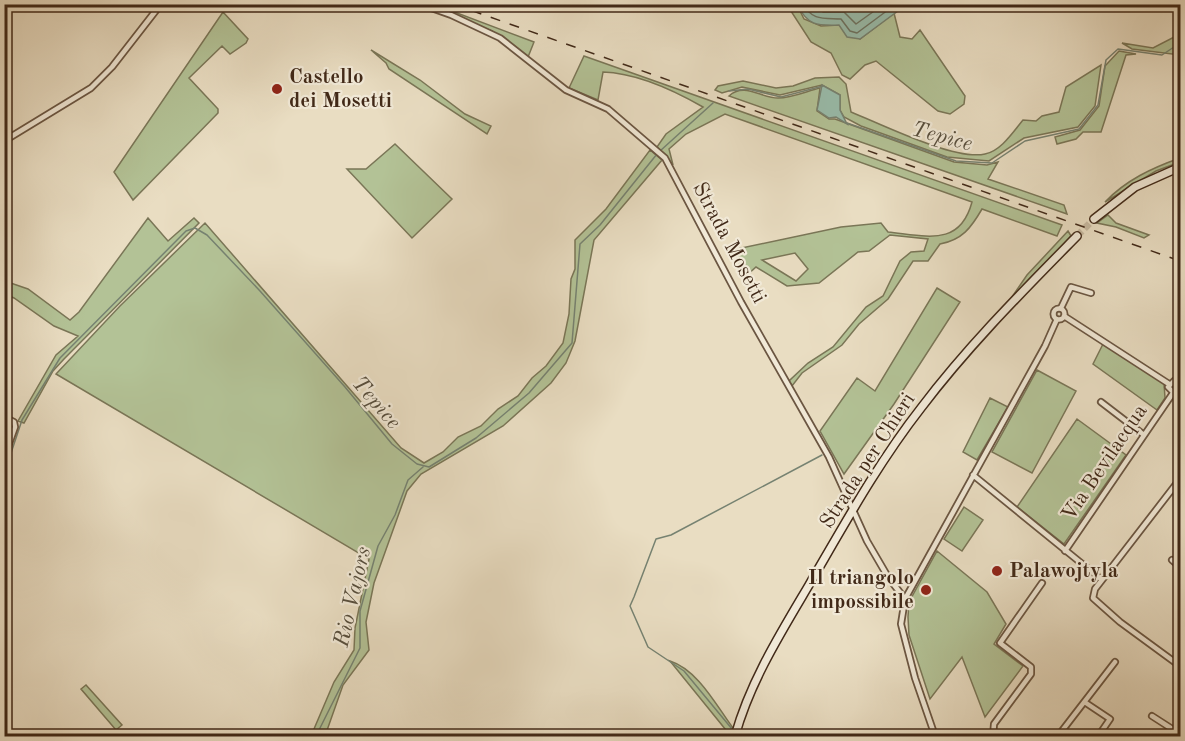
<svg xmlns="http://www.w3.org/2000/svg" width="1185" height="741" font-family="'Old Standard TT',serif">
<rect width="100%" height="100%" fill="#e9ddc2"/>
<filter id="stains"><feTurbulence type="fractalNoise" baseFrequency=".00333" numOctaves="4"/><feColorMatrix values="0 0 0 0 .2 0 0 0 0 .09 0 0 0 0 .02 0 0 0 .5 -.17"/></filter>
<radialGradient id="worn" r=".72"><stop offset=".6" stop-color="#630" stop-opacity="0"/><stop offset="1" stop-color="#630" stop-opacity=".3"/></radialGradient>
<!-- green -->
<path fill="#b3c296" stroke="#7a7657" stroke-width="1.5" fill-rule="evenodd" d="M425 5H436L534 42 528 57 492 31Z
M787 5H797L804 19 821 26 839 25 860 39 894 13 900 37 912 39 920 30 965 96 964 104 950 114 938 111 876 61 865 65 850 79 842 75 831 53 811 42Z
M223 12 248 39 246 43 230 54 222 46 189 78 218 109V113L133 200 114 172Z
M1180 34V55L1132 49 1122 43 1153 48Z
M371 50 420 80 465 114 491 126 487 134 389 69 386 63Z
M1119 51 1136 54 1126 55 1101 132H1083L1076 139 1057 144 1055 137 1080 130 1099 106 1105 66Z
M584 56 1062 225 1057 236 982 209C971 228 962 240 940 244L928 261H913L888 299 859 324 842 345 802 373 792 386 789 381 808 363 833 347 866 307 883 296 900 261 911 252 924 251 928 239 890 235 869 251 858 252 819 283 787 286 756 267 746 276 732 250 841 227 881 223 888 232C927 236 960 247 972 202L725 114 686 134 669 149 673 165 657 147 666 134 703 107C675 91 637 73 603 72L598 100 569 88ZM795 253 808 269 796 281 762 260Z
M1101 65 1095 106 1078 127 1024 138 989 161 947 157 861 126 844 117 840 110V95L822 85 780 95 742 87 722 93 715 90 718 86 743 81 776 88 793 86 815 78 839 77 846 84 851 112C881 124 955 161 985 154 1001 151 1013 132 1023 120L1036 121 1042 116 1059 112 1066 87Z
M820 88 817 111 829 119H835L954 162 987 165 998 162 988 179 1064 205 1067 214 729 96C744 82 761 98 778 98 792 98 807 91 820 88Z
M395 144 452 199 412 238 347 169H366Z
M650 150 662 160 594 240 575 341 566 363 551 383 503 426 421 474 407 491 374 583 366 622 369 650 343 685 325 736H311L334 682 354 650 355 628 369 559 56 374 120 306 205 223 401 448 424 463 443 452 458 437 481 426 498 409 518 396 532 378 546 366 563 343 569 314 571 279 575 269V240L606 209Z
M1180 158V162L1156 171 1105 202C1126 180 1152 168 1180 158Z
M1108 215 1116 223 1149 235 1144 238 1116 227 1097 223Z
M148 218 168 241 194 218 199 223 64 359 53 371 24 423 18 421 56 355 78 336 54 326 14 298 5 294V281L28 289 70 320 79 312Z
M1068 231 1071 236 1012 297 1027 275Z
M937 288 960 302 894 404 844 474 820 431 857 378 875 391Z
M1103 344 1164 383 1165 398 1157 410 1093 364Z
M1037 370 1076 391 1032 473 992 452Z
M990 398 1008 407 977 460 963 452Z
M1077 419 1126 455 1064 544 1017 507Z
M964 507 983 520 962 551 944 539Z
M937 551 987 592 1006 624 994 644 1023 666 985 717 962 657 930 699 909 635 908 617 909 602Z
M670 661C698 670 716 705 733 728L730 735Z
M86 685 122 725 116 730 81 689Z"/>
<!-- water -->
<path fill="#99bdac" stroke="#768271" stroke-width="1.5" d="M797 5H906L860 39 847 37 839 25C816 26 808 25 797 5Z
M822 85 840 95V110L847 124 836 117 829 118 817 110Z"/>
<g fill="none" stroke-linecap="round" stroke-linejoin="round">
<!-- shore -->
<path stroke="#6d7362" stroke-width="1.5" d="M803 4C812 21 824 18 841 19L850 31 857 33 896 4
M812 4 823 12H844L856 24 884 4"/>
<!-- stream -->
<path stroke="#768271" stroke-width="1.5" d="M729 91 748 89 781 97 823 86
M847 123 956 161 992 163 1025 141 1079 129 1098 105 1106 60 1118 49 1162 55 1180 43
M660 151 713 103
M4 474 22 420 60 358 186 231 195 228 207 235 260 291 345 387 392 444 417 464 429 467 476 438 529 393 572 343 580 244 600 225 657 154
M732 729 684 671 648 647 630 606 634 597 656 539 671 535 822 455
M316 736 360 648V611L378 546 395 515 408 480 423 467"/>
<!-- secondary-tunnel -->
<path stroke="#c7b9a0" stroke-width="7" stroke-dasharray="7 3.5" stroke-linecap="butt" d="M1077 236 1094 219"/>
<!-- street casing -->
<g stroke="#6b5642" stroke-width="8">
<path id="street" d="M420 4 451 15 500 38 566 90 608 109 665 158 741 302 829 457 867 541 888 577 905 599
M4 141 91 88 112 67 161 4
M1061 308 1071 287 1091 293
M1053.5 314a5.5 5.5 0 1 1 11 0a5.5 5.5 0 1 1-11 0Z
M1064 316 1169 384
M1180 385 1174 381 1168 387 1174 393 1180 389
M1175 393 1180 408
M1101 402 1144 435
M4 417 14 422 15 427 4 458
M973 475 1102 580 1095 589 1093 598 1120 622 1180 666
M1065 551 1173 393
M1172 560 1180 567
M1102 580 1180 479
M1086 703 1110 719 1099 735
M1152 716 1180 734
M4 718 10 736
M935 736 915 678 901 624 905 599 1045 346 1057 319
M993 736 994 724 1031 674V667L1000 643 1042 583
M1058 736 1115 662"/>
</g>
<!-- secondary casing -->
<g stroke="#412918" stroke-width="10">
<path id="secondary" d="M1094 219 1135 187 1180 167
M735 736C750 682 780 634 809 585 844 525 878 463 921 408 968 346 1023 291 1077 236"/>
</g>
<!-- street -->
<use href="#street" stroke="#f1e9d7" stroke-width="4.5"/>
<!-- secondary -->
<use href="#secondary" stroke="#f1e9d7" stroke-width="7"/>
<!-- rail -->
<path stroke="#412918" stroke-width="1.5" stroke-dasharray="10 10" stroke-linecap="butt" d="M453 4 1180 261"/>
</g>
<!-- markers -->
<g fill="#8f2418" stroke="#f1e9d7" stroke-width="2">
<circle cx="277" cy="89" r="6"/>
<circle cx="997" cy="571" r="6"/>
<circle cx="926" cy="590" r="6"/>
</g>
<g text-anchor="middle" dominant-baseline="central" stroke-width="4.5" stroke-linejoin="round" paint-order="stroke">
<!-- poi labels -->
<g font-size="21" font-weight="bold" fill="#412918" stroke="#f1e9d7" text-anchor="start">
<text x="289" y="77">Castello<tspan x="289" dy="24">dei Mosetti</tspan></text>
<text x="1009" y="571">Palawojtyla</text>
<text x="914" y="578" text-anchor="end">Il triangolo<tspan x="914" dy="24">impossibile</tspan></text>
</g>
<!-- street labels -->
<g font-size="21" fill="#412918" stroke="#f1e9d7">
<text transform="translate(729 243) rotate(62)">Strada Mosetti</text>
<text transform="translate(868 461) rotate(-57)">Strada per Chieri</text>
<text transform="translate(1105 463) rotate(-56)">Via Bevilacqua</text>
</g>
<!-- water labels -->
<g font-size="22" font-style="italic" fill="#574e3d" stroke="#f1e9d7">
<text transform="translate(942 137) rotate(15)">Tepice</text>
<text transform="translate(376 403) rotate(49)">Tepice</text>
<text transform="translate(353 597) rotate(-77)">Rio Vajors</text>
</g>
</g>
<!-- margin -->
<rect width="1185" height="741" fill="none" stroke="#e9ddc2" stroke-width="24"/>
<rect x="6" y="6" width="1173" height="729" fill="none" stroke="#412918" stroke-width="3"/>
<rect x="12" y="12" width="1161" height="717" fill="none" stroke="#412918" stroke-width="1.5"/>
<rect width="100%" height="100%" filter="url(#stains)"/>
<rect width="100%" height="100%" fill="url(#worn)"/>
</svg>
